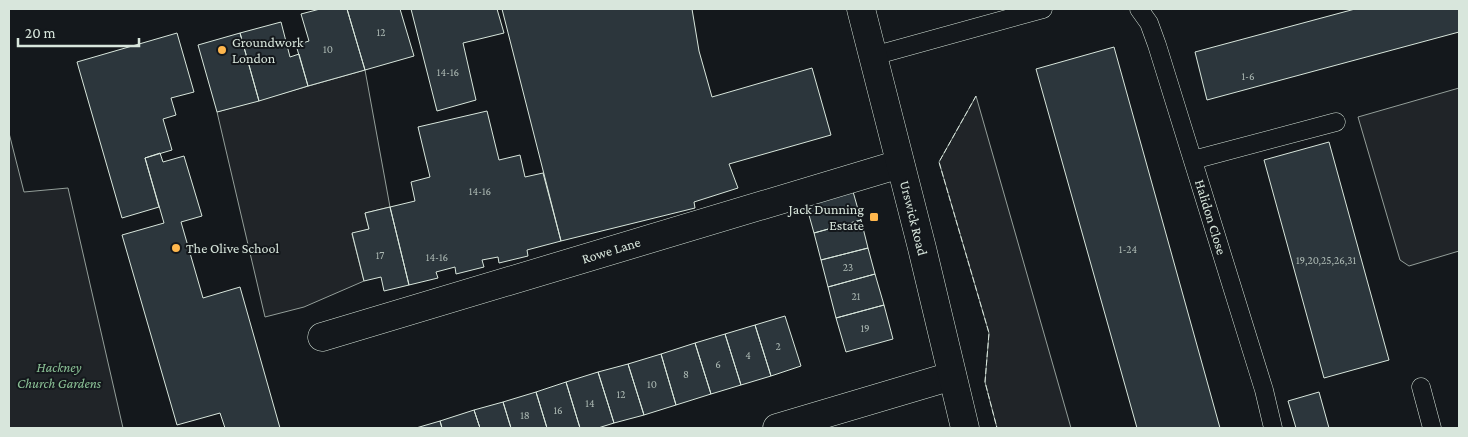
<svg xmlns="http://www.w3.org/2000/svg" width="1468" height="437" font-family="'Crimson Pro',serif">
<rect width="100%" height="100%" fill="#14181c"/>
<!-- green -->
<path fill="#202428" stroke="#939e99" d="M365 70 390 207 365 213 369 229 352 234 364 281 304 307 265 317 217 112Z
M1459 88V251L1409 266 1400 260 1358 117Z
M976 96 1071 428H997L985 382 989 333 939 162Z
M9 133 24 192 68 188 123 428H9Z"/>
<!-- building -->
<path fill="#2c363c" stroke="#d8e6dc" d="M320 9H347L365 70 308 86 296 45 309 41 301 14Z
M347 9H400L414 56 365 70Z
M411 9H497L504 33 463 43 476 100 437 111Z
M502 9H692L699 51 712 97 812 68 831 135 729 164 738 188 694 202 695 208 561 241Z
M1355 9H1459V32L1207 100 1195 52Z
M281 22 290 57 299 54 308 86 259 101 240 33Z
M177 33 194 92 171 98 176 115 163 119 172 150 145 158 159 207 122 218 77 62Z
M240 33 259 101 217 112 198 45Z
M1114 47 1220 428H1137L1036 69Z
M487 111 499 160 520 155 525 177 543 173 561 241 527 250 528 256 499 263 498 257 482 260 484 267 456 274 455 267 436 272 438 278 409 285 390 207 415 201 411 182 430 177 418 127Z
M1329 142 1389 360 1324 378 1264 160Z
M160 153 163 162 184 156 202 216 181 222 203 298 240 287 280 428H225L220 413 177 425 122 235 164 223 145 158Z
M852 188 861 220 814 233 805 201Z
M390 207 409 285 384 291 381 277 364 281 352 233 369 229 365 213Z
M861 220 868 248 821 260 814 233Z
M868 248 875 274 828 287 821 260Z
M875 274 884 305 836 318 828 287Z
M884 305 893 339 846 352 836 318Z
M785 316 801 366 771 376 755 325Z
M755 325 771 376 741 385 725 334Z
M725 334 741 385 711 394 695 343Z
M695 343 711 394 676 405 661 354Z
M661 354 676 405 644 415 628 364Z
M628 364 644 415 614 423 598 372Z
M598 372 614 423 598 428H580L566 382Z
M566 382 580 428H547L536 392Z
M536 392 547 428H511L503 402Z
M1319 392 1329 428H1296L1288 401Z
M503 402 511 428H480L474 410Z
M474 410 480 428H442L440 421Z
M440 421 442 428H416Z"/>
<g fill="none" stroke-linecap="round" stroke-linejoin="round">
<!-- service casing -->
<g stroke="#d8e6dc" stroke-width="19">
<path id="service" d="M1139 9 1149 23 1157 45 1264 390 1273 428
M873 56 1043 9
M1193 160 1336 122
M1421 387 1432 428"/>
</g>
<!-- minor casing -->
<g stroke="#d8e6dc" stroke-width="29">
<path id="minor" d="M322 337 900 164
M777 428 952 376"/>
</g>
<!-- trunk casing -->
<g stroke="#d8e6dc" stroke-width="29">
<path id="trunk" d="M861 9 922 248 965 428"/>
</g>
<!-- service -->
<use href="#service" stroke="#14181c" stroke-width="18"/>
<!-- minor -->
<use href="#minor" stroke="#14181c" stroke-width="28"/>
<!-- trunk -->
<use href="#trunk" stroke="#14181c" stroke-width="28"/>
<!-- fence -->
<path stroke="#d8e6dc" stroke-width="1" stroke-dasharray="6 2.5" stroke-linecap="butt" d="M976 96 939 162 989 333 985 382 997 428"/>
</g>
<!-- markers -->
<g fill="#ffb74d" stroke="#14181c" stroke-width="2">
<circle cx="222" cy="50" r="5"/>
<rect x="869" y="212" width="10" height="10" rx="2.5"/>
<circle cx="176" cy="248" r="5"/>
</g>
<g text-anchor="middle" dominant-baseline="central" stroke-width="4" stroke-linejoin="round" paint-order="stroke">
<!-- number labels -->
<g font-size="11" fill="#adbab4">
<text x="381" y="32">12</text>
<text x="328" y="49">10</text>
<text x="448" y="72">14-16</text>
<text x="1248" y="76">1-6</text>
<text x="480" y="191">14-16</text>
<text x="1128" y="249">1-24</text>
<text x="380" y="255">17</text>
<text x="437" y="257">14-16</text>
<text x="1326" y="260">19,20,25,26,31</text>
<text x="848" y="267">23</text>
<text x="856" y="296">21</text>
<text x="865" y="328">19</text>
<text x="778" y="346">2</text>
<text x="748" y="355">4</text>
<text x="718" y="364">6</text>
<text x="686" y="374">8</text>
<text x="652" y="384">10</text>
<text x="621" y="394">12</text>
<text x="590" y="403">14</text>
<text x="558" y="410">16</text>
<text x="525" y="415">18</text>
</g>
<!-- poi labels -->
<g font-size="14" fill="#d8e6dc" stroke="#14181c" text-anchor="start">
<text x="232" y="42">Groundwork<tspan x="232" dy="16">London</tspan></text>
<text x="864" y="209" text-anchor="end">Jack Dunning<tspan x="864" dy="16">Estate</tspan></text>
<text x="186" y="248">The Olive School</text>
</g>
<!-- street labels -->
<g font-size="14" fill="#d8e6dc" stroke="#14181c">
<text transform="translate(1211 217) rotate(73)">Halidon Close</text>
<text transform="translate(914 218) rotate(76)">Urswick Road</text>
<text transform="translate(611 250) rotate(-17)">Rowe Lane</text>
</g>
<!-- park labels -->
<g font-size="14" font-style="italic" fill="#8ac095" stroke="#14181c">
<text x="59" y="367">Hackney<tspan x="59" dy="16">Church Gardens</tspan></text>
</g>
</g>
<!-- border -->
<rect width="1468" height="437" fill="none" stroke="#d8e6dc" stroke-width="20"/>
<!-- scale -->
<path d="M18 38v8h121v-8" fill="none" stroke="#d8e6dc" stroke-width="2.5"/>
<text x="25" y="38" font-size="15" fill="#d8e6dc" stroke="#14181c" stroke-width="4" paint-order="stroke">20 m</text>
</svg>
